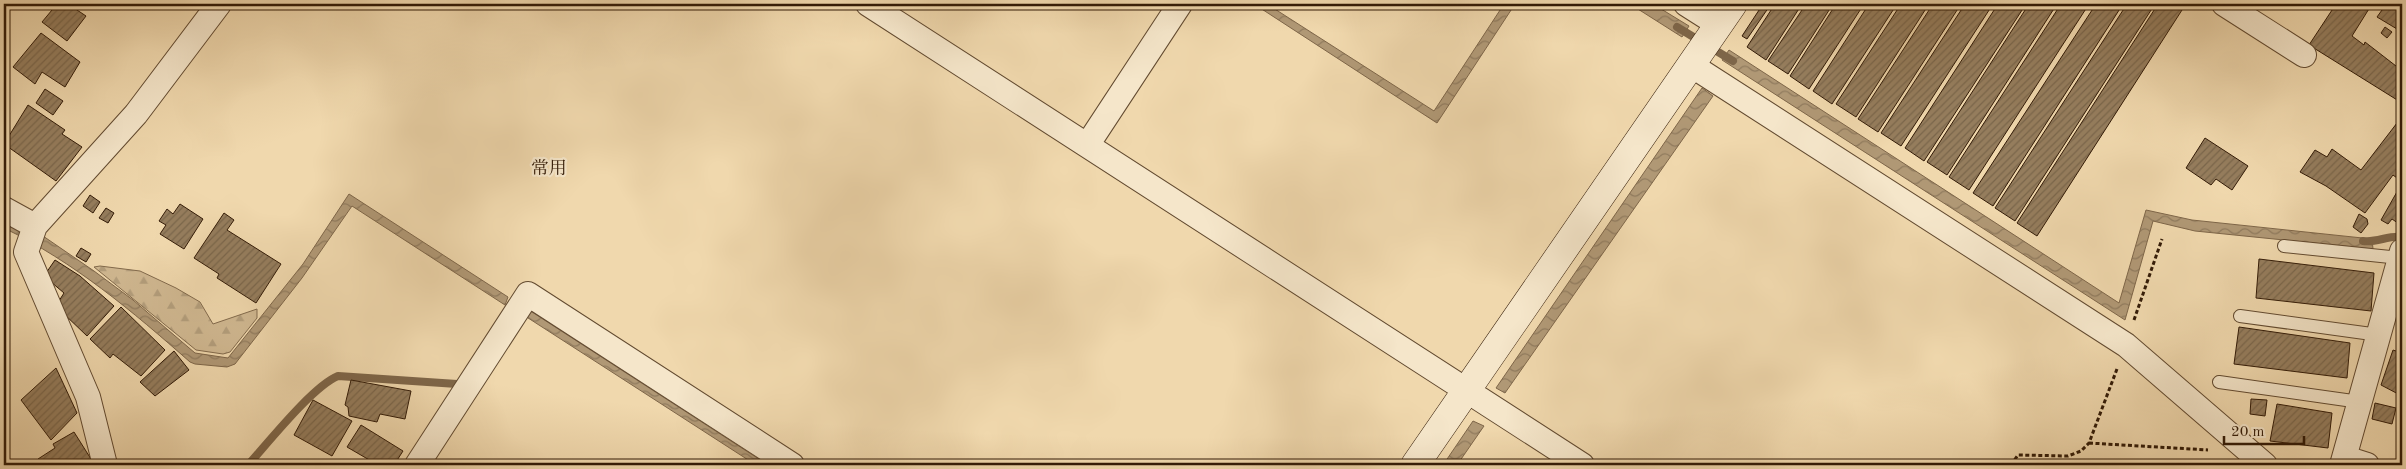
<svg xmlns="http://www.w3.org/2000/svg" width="2406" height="469" font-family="'Old Standard TT','Noto Serif JP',serif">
<defs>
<pattern id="forest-firs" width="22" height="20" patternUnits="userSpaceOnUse" patternTransform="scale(1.25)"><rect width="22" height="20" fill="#d0b891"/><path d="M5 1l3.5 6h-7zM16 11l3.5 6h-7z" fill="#b39e7c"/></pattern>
<pattern id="water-waves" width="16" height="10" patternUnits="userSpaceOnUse" patternTransform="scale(1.25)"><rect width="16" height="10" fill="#b09875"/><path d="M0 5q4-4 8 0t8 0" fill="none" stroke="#907b5e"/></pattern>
<pattern id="building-hatch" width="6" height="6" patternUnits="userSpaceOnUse" patternTransform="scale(1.25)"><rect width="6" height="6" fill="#957d5d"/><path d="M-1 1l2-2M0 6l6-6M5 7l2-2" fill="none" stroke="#7a664b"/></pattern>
</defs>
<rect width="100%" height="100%" fill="#f0d8ad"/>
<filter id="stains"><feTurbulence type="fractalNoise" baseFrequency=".004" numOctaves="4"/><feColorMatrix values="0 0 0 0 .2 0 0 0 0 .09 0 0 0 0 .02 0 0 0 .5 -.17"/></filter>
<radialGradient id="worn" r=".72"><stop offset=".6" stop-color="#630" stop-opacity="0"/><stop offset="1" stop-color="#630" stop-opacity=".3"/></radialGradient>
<!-- forest -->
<path fill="url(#forest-firs)" stroke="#826a4c" d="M100 266 140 271 176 288 200 302 213 324 257 309V318L230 352 223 354 196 350 94 267Z"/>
<!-- water -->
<path fill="url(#water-waves)" stroke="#7e6649" d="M1254 4H1267L1434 111 1504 4H1515L1437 123Z
M1630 4H1653L1689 26 1682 37Z
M1729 50 2119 303 2146 210 2192 220 2372 239 2373 249 2195 231 2153 221 2125 320 1722 60Z
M1702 88 1713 96 1505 393 1496 388Z
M349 194 508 297 505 305 352 206 302 278 235 364 227 367 195 364 190 362C132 311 74 262 4 228V218L43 236 94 271 133 300 195 353 228 358 303 264Z
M529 310 768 465H756L525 316Z
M1473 421 1484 426 1457 465H1443Z"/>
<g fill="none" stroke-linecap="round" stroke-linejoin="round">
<!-- stream -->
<path stroke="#7e6649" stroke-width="8" d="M1677 27 1733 61
M2363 241C2377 243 2388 235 2402 237
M248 465C268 443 313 386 338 376L457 384"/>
</g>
<!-- building -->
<path fill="url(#building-hatch)" stroke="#331b07" d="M57 4H68L86 16 67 41 42 22Z
M1763 4H1771L1747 39 1742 36Z
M1775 4H1802L1766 60 1747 47Z
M1806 4H1833L1788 74 1768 61Z
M1836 4H1864L1809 89 1790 76Z
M1869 4H1897L1832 104 1813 91Z
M1901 4H1929L1856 117 1836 104Z
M1933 4H1961L1878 132 1858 119Z
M1965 4H1993L1901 146 1881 133Z
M1998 4H2026L1924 161 1905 148Z
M2029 4H2057L1947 175 1927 162Z
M2061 4H2089L1969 190 1949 177Z
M2096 4H2123L1993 206 1973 193Z
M2127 4H2155L2015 221 1995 208Z
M2158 4H2173L2182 10 2037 236 2017 223Z
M2336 4H2372L2352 36 2364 45 2365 42 2396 66 2402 56V103L2309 45Z
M2373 4H2402V32L2377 17 2382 10Z
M2385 27 2392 32 2387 38 2381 33Z
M41 33 80 62 65 87 42 72 35 84 13 67Z
M45 89 63 101 53 115 36 103Z
M28 105 65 130 62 134 82 147 56 181 4 144Z
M2397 123 2402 126V170L2397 178 2393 175 2365 213 2326 186 2300 172 2315 150 2327 157 2332 149 2361 170Z
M2205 138 2248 166 2232 190 2216 179 2211 185 2186 168Z
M2402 183V226L2392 219 2388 224 2381 220Z
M90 195 100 202 93 213 83 206Z
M180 204 203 219 184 249 160 234 166 225 159 221 167 209 173 214Z
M106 208 114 213 108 223 99 218Z
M224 213 234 220 227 230 281 264 256 303 217 278 219 274 194 258Z
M2359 214 2367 219 2368 224 2361 233 2353 227Z
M81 248 91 254 86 262 76 256Z
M2259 259 2374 273 2371 311 2256 298Z
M55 260 80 276 114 306 87 336 62 312 57 304 64 293 44 276Z
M121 307 165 350 141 376 113 354 110 358 90 339Z
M2239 327 2350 343 2347 378 2234 364Z
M2393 350 2402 353V396L2381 385Z
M174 351 189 370 155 396 140 382Z
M56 368 77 413 51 440 21 400Z
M351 380 411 391 405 419 380 414 377 422 349 416 348 407 345 405Z
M2251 399 2267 400 2265 416 2250 414Z
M313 400 352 421 332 456 294 435Z
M2375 403 2396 408 2392 424 2372 419Z
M2277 404 2332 413 2328 448 2270 441Z
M361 425 403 451 394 465H378L347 447Z
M74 432 91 459 89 465H42L38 459 55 448 53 444Z"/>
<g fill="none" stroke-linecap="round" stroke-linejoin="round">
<!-- lane casing -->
<g stroke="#624a30" stroke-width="14">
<path id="lane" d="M2284 246 2400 258
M2240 316 2379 335
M2219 382 2360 402"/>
</g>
<!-- street casing -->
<g stroke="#624a30" stroke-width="26">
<path id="street" d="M868 4 1582 465
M1686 4 1719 25
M2224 4 2304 55
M1691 65 2126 345 2265 465
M1088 144 1180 4
M4 209 35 226
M2345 458 2367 465
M105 465 88 397 26 252 35 226 136 114 219 4
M417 465 528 294 792 465
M2342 465 2402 251"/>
</g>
<!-- secondary casing -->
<g stroke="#331b07" stroke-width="29">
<path id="secondary" d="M1415 465 1733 4"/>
</g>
<!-- path -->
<path stroke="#331b07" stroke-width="3" stroke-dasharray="4 2.5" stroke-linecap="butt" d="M1485 4 1490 7
M2134 320 2162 239
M2089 443 2208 450
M2011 465 2018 455 2068 456 2081 451 2089 443 2117 369"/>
<!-- lane -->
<use href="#lane" stroke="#f5e6ca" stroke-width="12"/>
<!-- street -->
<use href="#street" stroke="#f5e6ca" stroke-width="24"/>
<!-- secondary -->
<use href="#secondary" stroke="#f5e6ca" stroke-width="28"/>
</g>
<g text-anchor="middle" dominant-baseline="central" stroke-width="4.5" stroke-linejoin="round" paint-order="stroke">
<!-- quarter labels -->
<g font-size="18" fill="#331b07" stroke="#f5e6ca">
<text x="549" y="169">常用</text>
</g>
</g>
<!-- margin -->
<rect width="2406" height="469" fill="none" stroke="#f0d8ad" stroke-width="20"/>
<rect x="5" y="5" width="2396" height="459" fill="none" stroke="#331b07" stroke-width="2.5"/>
<rect x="10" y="10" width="2386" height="449" fill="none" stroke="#331b07"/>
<!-- scale -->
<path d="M2224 436v8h80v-8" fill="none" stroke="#331b07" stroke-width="2.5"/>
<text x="2231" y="436" font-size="15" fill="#331b07" stroke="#f5e6ca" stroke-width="4" paint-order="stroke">20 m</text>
<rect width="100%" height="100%" filter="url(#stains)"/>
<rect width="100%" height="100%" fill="url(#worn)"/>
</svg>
